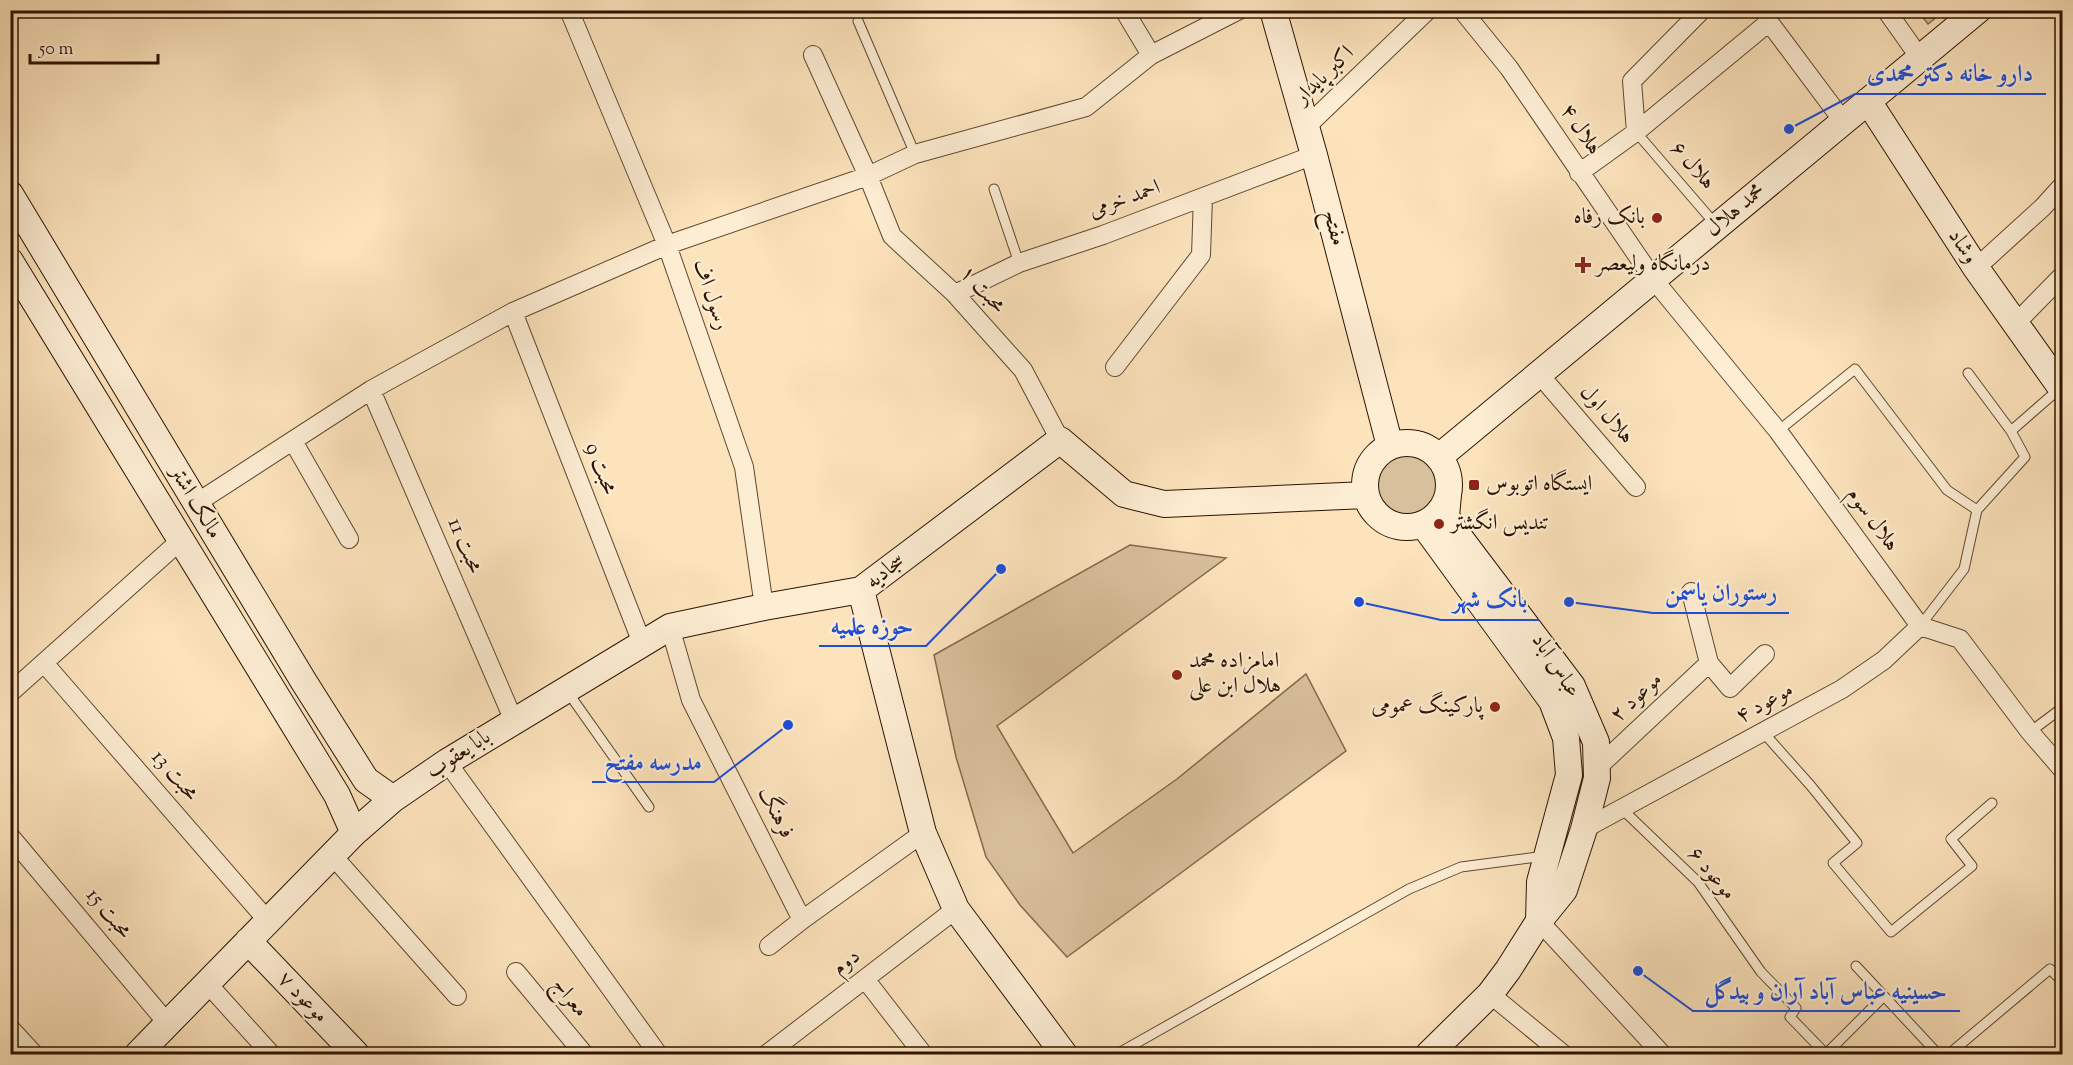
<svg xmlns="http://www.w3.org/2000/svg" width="2073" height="1065" font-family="'Sorts Mill Goudy',Amiri,serif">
<rect width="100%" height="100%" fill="#fce3bc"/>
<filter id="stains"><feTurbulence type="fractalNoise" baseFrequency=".00333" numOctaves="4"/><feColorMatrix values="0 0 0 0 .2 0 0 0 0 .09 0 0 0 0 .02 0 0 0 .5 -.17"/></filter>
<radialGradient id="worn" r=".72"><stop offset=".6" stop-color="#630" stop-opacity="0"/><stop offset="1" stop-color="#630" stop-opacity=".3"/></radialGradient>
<!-- green -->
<path fill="#d9c09c" stroke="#826a4e" stroke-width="1.5" d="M1918 11H1944L1928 24Z
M1371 484a35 35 0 1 1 70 0a35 35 0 1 1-70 0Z
M1130 545 1226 558 997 726 1073 853 1177 779 1306 674 1346 751 1067 957 1020 905 986 857 956 757 934 655Z"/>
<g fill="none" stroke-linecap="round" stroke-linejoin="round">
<!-- lane casing -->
<g stroke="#60472f" stroke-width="11">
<path id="lane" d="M858 21 915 154
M1636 132 1716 225
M994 189 1019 263
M1968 373 2011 431
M1778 431 1855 369 1947 490 1977 510
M1920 626 1964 569 1977 510 2025 457 2011 431 2059 389
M567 691 649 807
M1763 732 1811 786 1857 843 1833 863 1891 932 1972 866 1951 839 1992 803
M2030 732 2062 708
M1622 809 1698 882 1761 972 1796 1008 1790 1017 1826 1054 1883 997
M1856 966 1938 1054
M1117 1054 1409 889 1461 867 1545 856
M1949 1054 2050 969 2062 981"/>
</g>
<!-- street casing -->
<g stroke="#60472f" stroke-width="20">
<path id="street" d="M569 10 667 245 744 467 764 607
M1124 10 1151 55
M1462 10 1509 68 1654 280 1778 431 1920 626 1960 639 2030 732 2062 769
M1763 10 1769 22 1843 121
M1886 10 1920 58
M813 55 868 176 892 236 955 294 1023 370 1060 440
M1306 127 1428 10
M1636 132 1632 81 1702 10
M1579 173 1636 132 1769 22
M1976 268 2043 207 2062 186
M955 294 1019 263 1103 235 1314 155
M513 312 642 643
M2015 324 2062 276
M1115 367 1201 255 1203 197
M1539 374 1636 487
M371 390 514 721
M293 441 349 539
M195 504 371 390 513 312 667 245 868 176 915 154 1086 107 1151 55 1239 10
M1691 592 1709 663 1730 688 1765 654
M670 627 691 700 802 920
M44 663 268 921
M10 693 181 540
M447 762 658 1054
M1597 768 1709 663
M1584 829 1842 689 1884 660 1920 626
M10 836 168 1024
M332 855 457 996
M1539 921 1662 1054
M769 946 802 920 923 833
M516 972 584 1054
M865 979 923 1054
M207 983 271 1054
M1490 994 1563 1054
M10 1028 34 1054
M767 1054 956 909"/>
</g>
<!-- secondary casing -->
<g stroke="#2c1300" stroke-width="28">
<path id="secondary" d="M1273 10 1314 155 1390 446
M1868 101 1976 268 2062 389
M10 194 304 682 366 780 393 799
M10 261 337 795 354 833
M1365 485a42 42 0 1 1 84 0a42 42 0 1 1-84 0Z
M1439 457 1978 10
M1423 524 1552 701 1566 738 1569 775 1540 882 1539 921
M861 590 923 833 956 909 1064 1054
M248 941 356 1054
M138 1054 354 833 393 799 447 762 670 627 764 607 861 590 1060 440 1124 494 1164 504 1366 495
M1429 1054 1490 994 1508 970 1539 921 1564 890 1584 829 1597 778 1596 742 1572 686 1454 530 1446 516 1448 495"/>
</g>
<!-- lane -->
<use href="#lane" stroke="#fdedd3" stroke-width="9"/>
<!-- street -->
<use href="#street" stroke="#fdedd3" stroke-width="18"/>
<!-- secondary -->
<use href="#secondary" stroke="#fdedd3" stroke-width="26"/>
</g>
<!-- markers -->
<g fill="#8f2418" stroke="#fdedd3" stroke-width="2">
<circle cx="1657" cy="218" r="6"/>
<path d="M1580 256h6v6h6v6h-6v6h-6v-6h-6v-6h6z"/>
<rect x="1468" y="479" width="12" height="12" rx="3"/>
<circle cx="1439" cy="524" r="6"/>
<circle cx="1177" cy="675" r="6"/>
<circle cx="1495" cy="707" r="6"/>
</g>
<g text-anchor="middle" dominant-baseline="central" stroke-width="4.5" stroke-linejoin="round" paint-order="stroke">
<!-- street labels -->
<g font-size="22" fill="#2c1300" stroke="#fdedd3">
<text transform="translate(1325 76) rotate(-44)">اکبر پایدار</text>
<text transform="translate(1580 130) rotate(56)">هلال ۴</text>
<text transform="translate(1692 166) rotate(49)">هلال ۶</text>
<text transform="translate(1125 200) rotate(-20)">احمد خرمی</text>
<text transform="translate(1736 211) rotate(-40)">محمد هلال</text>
<text transform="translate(1333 228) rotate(75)">مفتح</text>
<text transform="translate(1962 247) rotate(57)">وشاد</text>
<text transform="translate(982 290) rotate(47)">محبت ۱</text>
<text transform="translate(710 295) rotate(71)">رسول اف</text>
<text transform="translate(1606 415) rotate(49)">هلال اول</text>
<text transform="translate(600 469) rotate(69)">محبت 9</text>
<text transform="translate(195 503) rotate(59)">مالک اشتر</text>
<text transform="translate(1872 520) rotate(54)">هلال سوم</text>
<text transform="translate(464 546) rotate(67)">محبت 11</text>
<text transform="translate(886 572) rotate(-38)">سجادیه</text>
<text transform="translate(1555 666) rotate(57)">عباس آباد</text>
<text transform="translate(1637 698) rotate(-43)">موعود ۲</text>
<text transform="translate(1765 704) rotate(-29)">موعود ۴</text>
<text transform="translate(459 755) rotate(-33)">بابا یعقوب</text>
<text transform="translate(174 776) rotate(49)">محبت 13</text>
<text transform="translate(775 813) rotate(63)">فرهنگ</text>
<text transform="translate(1711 874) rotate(50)">موعود ۶</text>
<text transform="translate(108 914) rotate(50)">محبت 15</text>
<text transform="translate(847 963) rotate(-38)">دوم</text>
<text transform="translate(302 998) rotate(46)">موعود ۷</text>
<text transform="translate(569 998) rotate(51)">معراج</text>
</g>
<!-- poi labels -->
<g font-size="22" fill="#2c1300" stroke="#fdedd3" text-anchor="start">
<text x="1645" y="218" text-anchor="end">بانک رفاه</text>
<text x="1596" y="265">درمانگاه ولیعصر</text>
<text x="1486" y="485">ایستگاه اتوبوس</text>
<text x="1451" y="524">تندیس انگشتر</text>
<text x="1189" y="662">امامزاده محمد<tspan x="1189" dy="25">هلال ابن علی</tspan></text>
<text x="1483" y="707" text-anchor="end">پارکینگ عمومی</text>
</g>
</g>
<!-- callouts -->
<path fill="none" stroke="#1d4ed8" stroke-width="2" d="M1789 129L1855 94H2046M1569 602L1653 613H1789M1359 602L1441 620H1539M1001 569L926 646H819M788 725L714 782H592M1638 971L1693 1011H1960"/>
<g fill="#1d4ed8" stroke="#fdedd3" stroke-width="2">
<circle cx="1789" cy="129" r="6"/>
<circle cx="1569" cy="602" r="6"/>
<circle cx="1359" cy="602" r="6"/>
<circle cx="1001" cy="569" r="6"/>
<circle cx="788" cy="725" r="6"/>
<circle cx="1638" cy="971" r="6"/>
</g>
<g font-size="24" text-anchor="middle" font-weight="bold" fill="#1d4ed8" stroke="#fdedd3" stroke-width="4.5" stroke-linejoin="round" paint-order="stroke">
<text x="1950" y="81">دارو خانه دکتر محمدی</text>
<text x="1721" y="600">رستوران یاسمن</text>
<text x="1490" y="607">بانک شهر</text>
<text x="872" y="634">حوزه علمیه</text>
<text x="653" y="770">مدرسه مفتح</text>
<text x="1826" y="999">حسینیه عباس آباد آران و بیدگل</text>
</g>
<!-- margin -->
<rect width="2073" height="1065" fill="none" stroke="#fce3bc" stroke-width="36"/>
<rect x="12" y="12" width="2049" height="1041" fill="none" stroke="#2c1300" stroke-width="3"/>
<rect x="18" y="18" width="2037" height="1029" fill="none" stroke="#2c1300" stroke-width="1.5"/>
<!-- scale -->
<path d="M30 54v9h128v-9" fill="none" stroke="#2c1300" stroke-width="3"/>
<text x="39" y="54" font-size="18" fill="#2c1300" stroke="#fdedd3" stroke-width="4.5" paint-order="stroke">50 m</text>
<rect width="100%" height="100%" filter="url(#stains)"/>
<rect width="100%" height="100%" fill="url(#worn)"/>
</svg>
